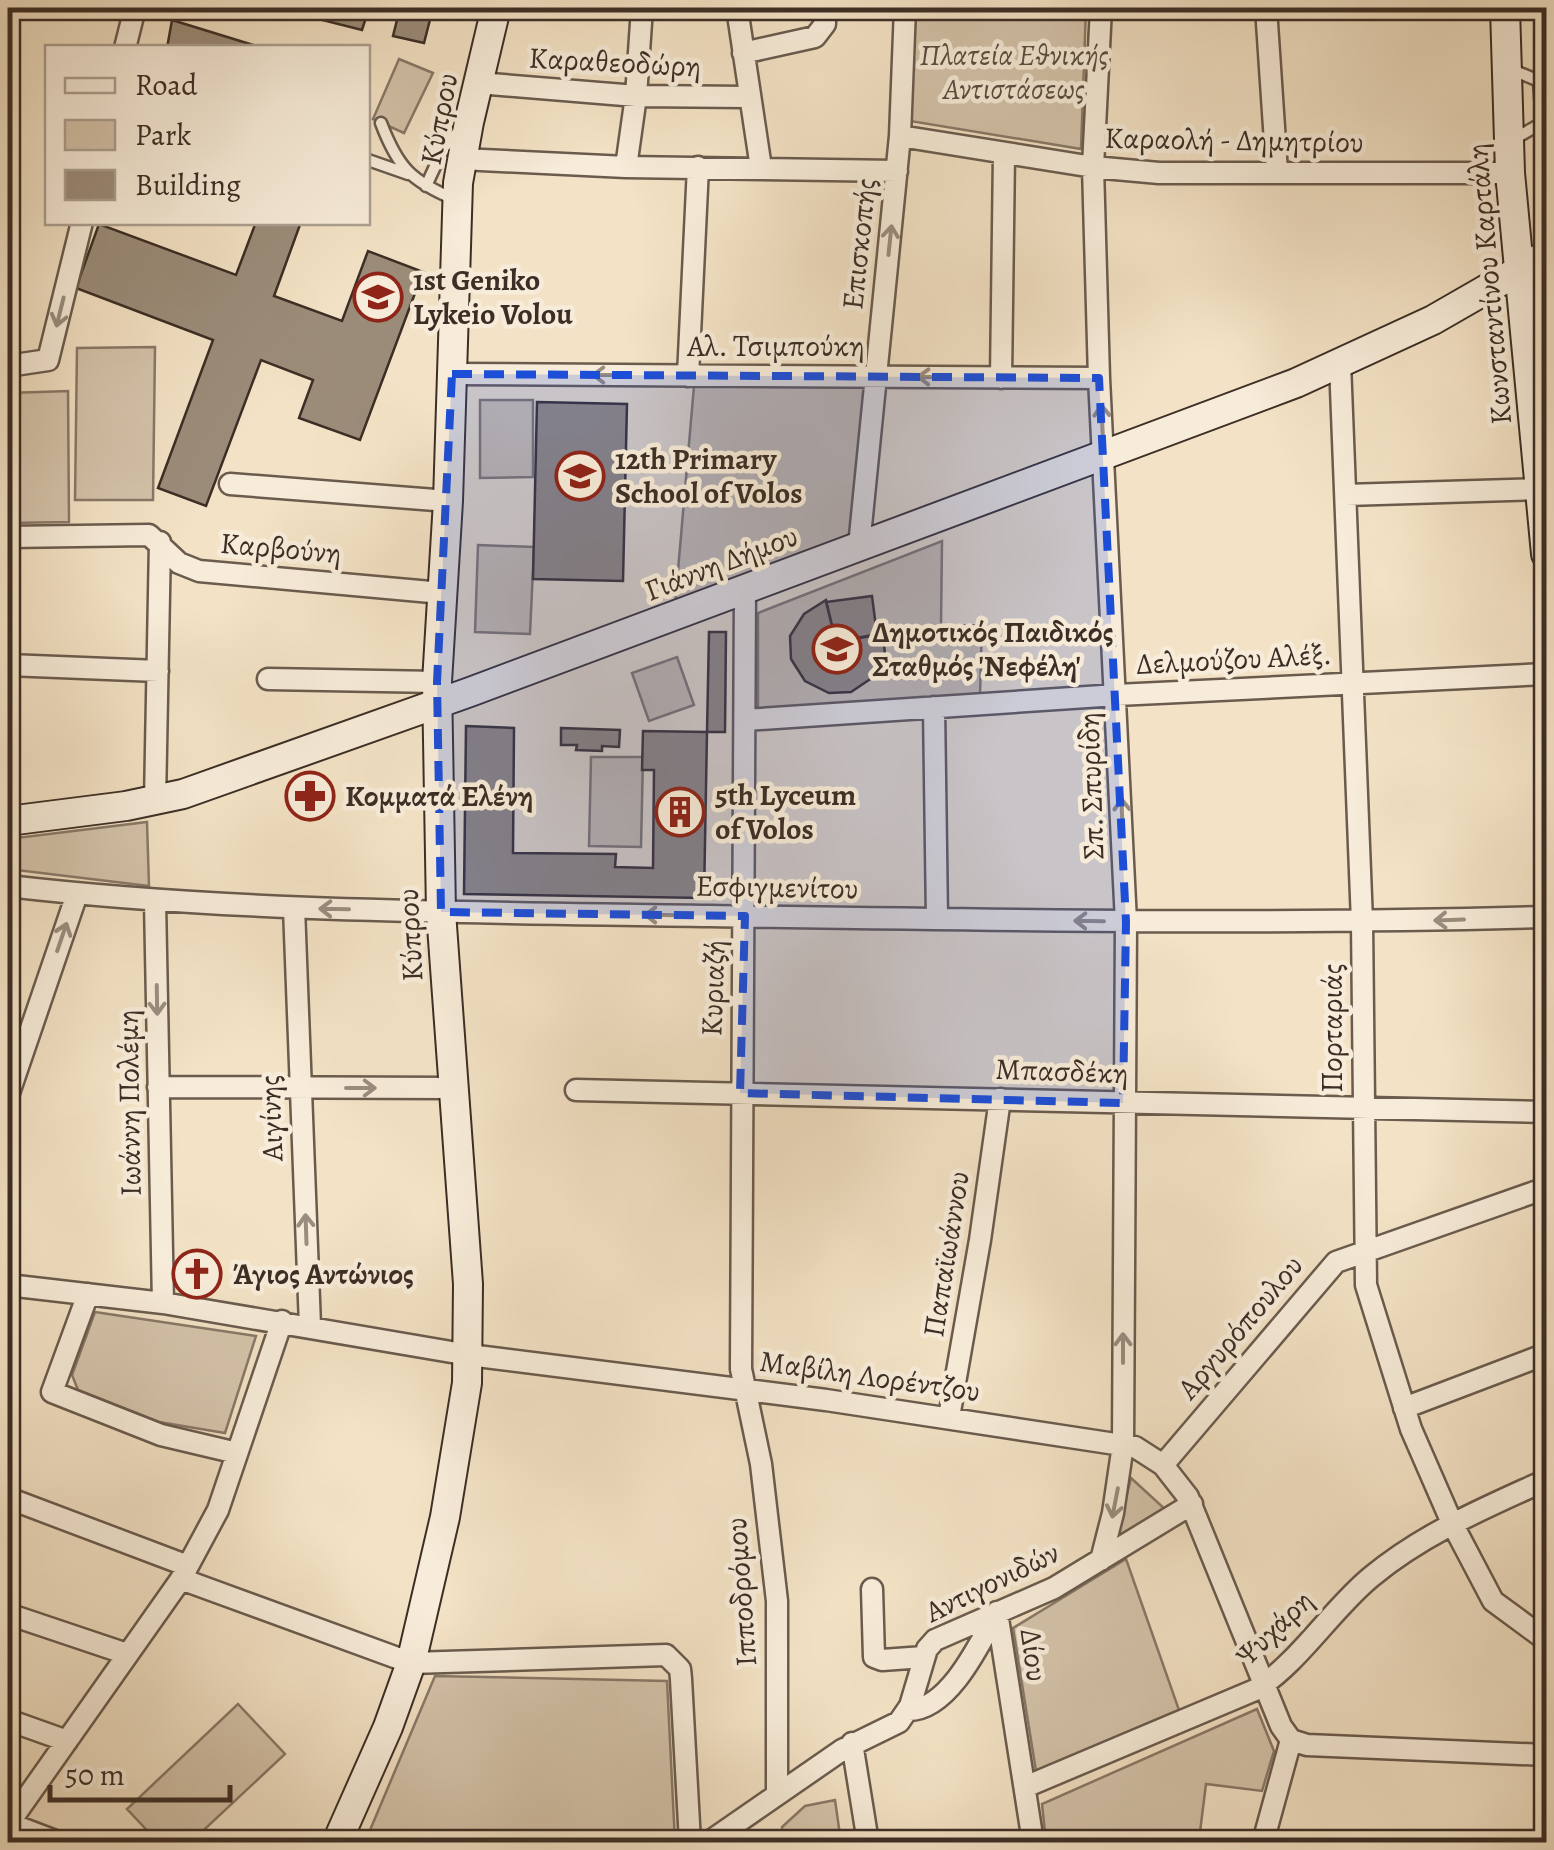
<svg xmlns="http://www.w3.org/2000/svg" width="1554" height="1850" font-family="Alegreya,serif">
<rect width="100%" height="100%" fill="#f3e2c5"/>
<filter id="stains"><feTurbulence type="fractalNoise" baseFrequency=".002" numOctaves="4"/><feColorMatrix values="0 0 0 0 .2 0 0 0 0 .09 0 0 0 0 .02 0 0 0 .5 -.17"/></filter>
<radialGradient id="worn" r=".72"><stop offset=".6" stop-color="#630" stop-opacity="0"/><stop offset="1" stop-color="#630" stop-opacity=".3"/></radialGradient>
<!-- green -->
<path fill="#d4c3aa" stroke="#887868" stroke-width="2.5" d="M915 8H1086L1081 149 910 121Z
M399 59 433 73 404 133 373 119Z
M155 347 153 500H75L77 348Z
M867 385 851 537 675 605 694 386Z
M68 391 69 522 8 523V393Z
M480 400H533V477L480 478Z
M942 541 941 626 982 625 980 694 758 709V613Z
M478 545 534 547 530 634 475 632Z
M677 657 694 705 649 721 632 673Z
M591 757H643L641 847 589 846Z
M147 822 149 886 8 869V839Z
M95 1312 256 1336 225 1433 159 1422 78 1390 72 1375Z
M1131 1478 1166 1510 1121 1537 1117 1534Z
M1126 1559 1179 1710 1036 1771 1013 1628Z
M435 1676 667 1681 675 1842H365Z
M238 1704 285 1754 191 1842H158L127 1809Z
M1257 1709 1274 1751 1262 1791 1206 1784 1199 1840 1046 1842 1042 1804Z
M835 1800 841 1842H783L782 1827 805 1806Z"/>
<!-- building -->
<path fill="#9b8c79" stroke="#3c2e26" stroke-width="2.5" d="M275 8H369L362 30Z
M400 8H433L424 43 393 36Z
M172 20 263 48H167Z
M256 222H301L274 296 342 321 368 251 423 272 360 440 299 418 313 380 261 360 206 506 158 488 213 340 76 288 99 224 236 275Z
M537 402 627 404 623 581 533 579Z
M872 596 877 635 836 642 826 602Z
M826 600 836 642 883 633 885 655 872 678 851 692 829 693 805 681 791 659 790 636 804 614Z
M709 632H726L725 732H707Z
M466 726 514 728 513 853 616 854 615 867 653 868 654 770H642L643 731 707 732 704 898 464 894Z
M561 728 620 730 619 747 602 746V751L576 750 577 745H561Z"/>
<g fill="none" stroke-linecap="round" stroke-linejoin="round">
<!-- lane casing -->
<g stroke="#6a5b4e" stroke-width="15">
<path id="lane" d="M1508 68 1539 81 1542 123 1514 139
M381 123C398 168 411 181 456 200
M368 160 408 174
M426 186 444 147 461 129"/>
</g>
<!-- street casing -->
<g stroke="#6a5b4e" stroke-width="25">
<path id="street" d="M737 8 761 168
M1101 8 1093 167 1099 378 1126 922 1123 1445 1113 1513 1101 1560
M1266 8 1277 172
M125 48 135 8
M743 53 815 37 825 24V8
M478 83 636 96 749 97
M900 136 1093 167 1159 173H1510
M461 159 626 167 897 171
M626 167 636 96 642 8
M1340 363 1362 922 1366 1285 1411 1429 1452 1523 1493 1601 1546 1640
M8 366 48 360 82 222
M452 374 1099 378
M688 376 698 167
M1001 378 1004 154
M230 484 448 501
M1346 495 1540 489
M8 537 149 535 179 563 199 571 442 593
M859 546 900 136 905 8
M745 589 741 1369 761 1464 777 1601V1795
M8 665 158 671
M268 679 437 682
M934 707 937 919
M745 720 1117 695 1546 674
M155 801 160 542
M8 886C241 913 476 912 711 916 989 920 1268 925 1546 917
M155 902 163 1303
M294 908 310 1326
M158 1087 451 1088
M576 1090 1546 1112
M8 1096 77 894
M8 1285 163 1303 469 1355 826 1400 1135 1447 1163 1465 1188 1497 1281 1726 1291 1740 1307 1745 1546 1755
M88 1294 52 1392 161 1435 237 1453
M1404 1408 1546 1354
M949 1417 980 1240 1000 1099
M1163 1465 1336 1262 1546 1188
M8 1498 188 1566
M181 1579 411 1663 666 1655 680 1669 681 1679 690 1842
M872 1589 874 1657 882 1660 924 1657
M997 1612 1033 1842
M8 1614 127 1654
M909 1710C949 1710 980 1643 997 1612
M8 1720 67 1741
M852 1743 868 1842
M1025 1787 1255 1690C1298 1664 1331 1610 1371 1577 1424 1533 1485 1508 1546 1480
M8 1823 58 1842
M9 1823 181 1579 218 1510 282 1321
M709 1842 842 1750 899 1722 910 1706 927 1649 935 1640 1054 1588 1192 1504
M1263 1842 1291 1740"/>
</g>
<!-- secondary casing -->
<g stroke="#3c2e26" stroke-width="32">
<path id="secondary" d="M1505 8 1510 173 1546 554
M8 821 126 806 183 794 470 692 1296 383 1433 320 1546 255
M337 1842 388 1727 411 1663 445 1517 467 1383 468 1284 441 912 437 682 448 501 458 183 469 122 496 8"/>
</g>
<!-- lane -->
<use href="#lane" stroke="#f7ecd9" stroke-width="10"/>
<!-- street -->
<use href="#street" stroke="#f7ecd9" stroke-width="20"/>
<!-- secondary -->
<use href="#secondary" stroke="#f7ecd9" stroke-width="28"/>
</g>
<!-- one-way arrows -->
<defs><path id="oneway-shaft" d="M-6 0H5M1.5-3L5.5 0L1.5 3" fill="none" stroke-width="1.6" stroke-linecap="round" stroke-linejoin="round" transform="scale(2.5)"/></defs>
<g stroke="#9a8d80">
<use href="#oneway-shaft" transform="translate(890 240) rotate(-84)"/>
<use href="#oneway-shaft" transform="translate(60 312) rotate(104)"/>
<use href="#oneway-shaft" transform="translate(607 375) rotate(-180)"/>
<use href="#oneway-shaft" transform="translate(932 377) rotate(-179)"/>
<use href="#oneway-shaft" transform="translate(1102 419) rotate(-93)"/>
<use href="#oneway-shaft" transform="translate(1122 813) rotate(-92)"/>
<use href="#oneway-shaft" transform="translate(334 909) rotate(-179)"/>
<use href="#oneway-shaft" transform="translate(659 915) rotate(-179)"/>
<use href="#oneway-shaft" transform="translate(1449 920) rotate(178)"/>
<use href="#oneway-shaft" transform="translate(1089 921) rotate(-179)"/>
<use href="#oneway-shaft" transform="translate(62 937) rotate(-71)"/>
<use href="#oneway-shaft" transform="translate(157 1000) rotate(89)"/>
<use href="#oneway-shaft" transform="translate(361 1088)"/>
<use href="#oneway-shaft" transform="translate(306 1229) rotate(-92)"/>
<use href="#oneway-shaft" transform="translate(1123 1348) rotate(-90)"/>
<use href="#oneway-shaft" transform="translate(1115 1503) rotate(101)"/>
</g>
<!-- marked area -->
<path fill="#1d4ed8" fill-opacity="0.2" stroke="#1d4ed8" stroke-width="8" stroke-dasharray="20 12" stroke-linejoin="round" d="M452 374 1099 378 1126 922 1123 1103 740 1093 745 916 441 912 437 682Z"/>
<!-- icons -->
<defs>
<g id="school-ring" transform="scale(2.5)"><circle r="9.5" fill="#f7ecd9" stroke="#8f2418" stroke-width="1.5"/><path d="M0-5L7-2L0 1L-7-2ZM-4 1L0 2.5L4 1V4Q0 6-4 4Z" fill="#8f2418"/></g>
<g id="pharmacy-ring" transform="scale(2.5)"><circle r="9.5" fill="#f7ecd9" stroke="#8f2418" stroke-width="1.5"/><path d="M-2-6h4v4h4v4h-4v4h-4v-4h-4v-4h4Z" fill="#8f2418"/></g>
<g id="building-ring" transform="scale(2.5)"><circle r="9.5" fill="#f7ecd9" stroke="#8f2418" stroke-width="1.5"/><path d="M-4-6H4V6H1V3H-1V6H-4ZM-2.5-4.3h1.7v1.8h-1.7ZM.8-4.3h1.7v1.8H.8ZM-2.5-1h1.7V.8h-1.7ZM.8-1h1.7V.8H.8Z" fill="#8f2418"/></g>
<g id="church-ring" transform="scale(2.5)"><circle r="9.5" fill="#f7ecd9" stroke="#8f2418" stroke-width="1.5"/><path d="M-1.2-6h2.4v3.5h3.3v2.4h-3.3V6h-2.4V-.1h-3.3v-2.4h3.3Z" fill="#8f2418"/></g>
</defs>
<g fill-rule="evenodd">
<use href="#school-ring" x="378" y="297"/>
<use href="#school-ring" x="580" y="476"/>
<use href="#school-ring" x="837" y="649"/>
<use href="#pharmacy-ring" x="310" y="796"/>
<use href="#building-ring" x="680" y="812"/>
<use href="#church-ring" x="197" y="1274"/>
</g>
<g text-anchor="middle" dominant-baseline="central" stroke-width="9" stroke-linejoin="round" paint-order="stroke">
<!-- park labels -->
<g font-size="30" font-style="italic" fill="#5a4c40" stroke="#f7ecd9">
<text x="1014" y="55">Πλατεία Εθνικής<tspan x="1014" dy="34">Αντιστάσεως</tspan></text>
</g>
<!-- street labels -->
<g font-size="30" fill="#3c2e26" stroke="#f7ecd9">
<text transform="translate(615 62) rotate(3)">Καραθεοδώρη</text>
<text transform="translate(439 119) rotate(-79)">Κύπρου</text>
<text transform="translate(1234 140) rotate(1)">Καραολή - Δημητρίου</text>
<text transform="translate(859 244) rotate(-84)">Επισκοπής</text>
<text transform="translate(1489 284) rotate(-95)">Κωνσταντίνου Καρτάλη</text>
<text x="776" y="346">Αλ. Τσιμπούκη</text>
<text transform="translate(281 548) rotate(5)">Καρβούνη</text>
<text transform="translate(721 563) rotate(-21)">Γιάννη Δήμου</text>
<text transform="translate(1234 659) rotate(-3)">Δελμούζου Αλέξ.</text>
<text transform="translate(1091 786) rotate(-92)">Σπ. Σπυρίδη</text>
<text transform="translate(777 887) rotate(1)">Εσφιγμενίτου</text>
<text transform="translate(410 935) rotate(-93)">Κύπρου</text>
<text transform="translate(713 988) rotate(-88)">Κυριαζή</text>
<text transform="translate(1332 1028) rotate(-90)">Πορταριάς</text>
<text transform="translate(1062 1071) rotate(2)">Μπασδέκη</text>
<text transform="translate(129 1103) rotate(-91)">Ιωάννη Πολέμη</text>
<text transform="translate(271 1118) rotate(-92)">Αιγίνης</text>
<text transform="translate(946 1254) rotate(-81)">Παπαϊωάννου</text>
<text transform="translate(1240 1327) rotate(-50)">Αργυρόπουλου</text>
<text transform="translate(870 1376) rotate(8)">Μαβίλη Λορέντζου</text>
<text transform="translate(992 1582) rotate(-26)">Αντιγονιδών</text>
<text transform="translate(741 1592) rotate(-94)">Ιπποδρόμου</text>
<text transform="translate(1274 1628) rotate(-44)">Ψυχάρη</text>
<text transform="translate(1034 1655) rotate(82)">Δίου</text>
</g>
<!-- poi labels -->
<g font-size="30" font-weight="bold" fill="#3c2e26" stroke="#f7ecd9" text-anchor="start">
<text x="413" y="280">1st Geniko<tspan x="413" dy="34">Lykeio Volou</tspan></text>
<text x="615" y="459">12th Primary<tspan x="615" dy="34">School of Volos</tspan></text>
<text x="872" y="632">Δημοτικός Παιδικός<tspan x="872" dy="34">Σταθμός 'Νεφέλη'</tspan></text>
<text x="715" y="795">5th Lyceum<tspan x="715" dy="34">of Volos</tspan></text>
<text x="345" y="796">Κομματά Ελένη</text>
<text x="232" y="1274">Άγιος Αντώνιος</text>
</g>
</g>
<!-- margin -->
<rect width="1554" height="1850" fill="none" stroke="#f3e2c5" stroke-width="40"/>
<rect x="10" y="10" width="1534" height="1830" fill="none" stroke="#3c2e26" stroke-width="5"/>
<rect x="20" y="20" width="1514" height="1810" fill="none" stroke="#3c2e26" stroke-width="2.5"/>
<!-- legend -->
<rect x="45" y="45" width="325" height="180" fill="#f7ecd9" stroke="#aca091" stroke-width="2.5"/>
<rect x="65" y="78" width="50" height="15" fill="#f7ecd9" stroke="#aca091" stroke-width="2.5"/>
<text x="135" y="95" font-size="30" fill="#3c2e26">Road</text>
<rect x="65" y="120" width="50" height="30" fill="#d4c3aa" stroke="#aca091" stroke-width="2.5"/>
<text x="135" y="145" font-size="30" fill="#3c2e26">Park</text>
<rect x="65" y="170" width="50" height="30" fill="#9b8c79" stroke="#aca091" stroke-width="2.5"/>
<text x="135" y="195" font-size="30" fill="#3c2e26">Building</text>
<!-- scale -->
<path d="M50 1785v15h180v-15" fill="none" stroke="#3c2e26" stroke-width="5"/>
<text x="65" y="1785" font-size="30" fill="#3c2e26" stroke="#f7ecd9" stroke-width="8" paint-order="stroke">50 m</text>
<rect width="100%" height="100%" filter="url(#stains)"/>
<rect width="100%" height="100%" fill="url(#worn)"/>
</svg>
